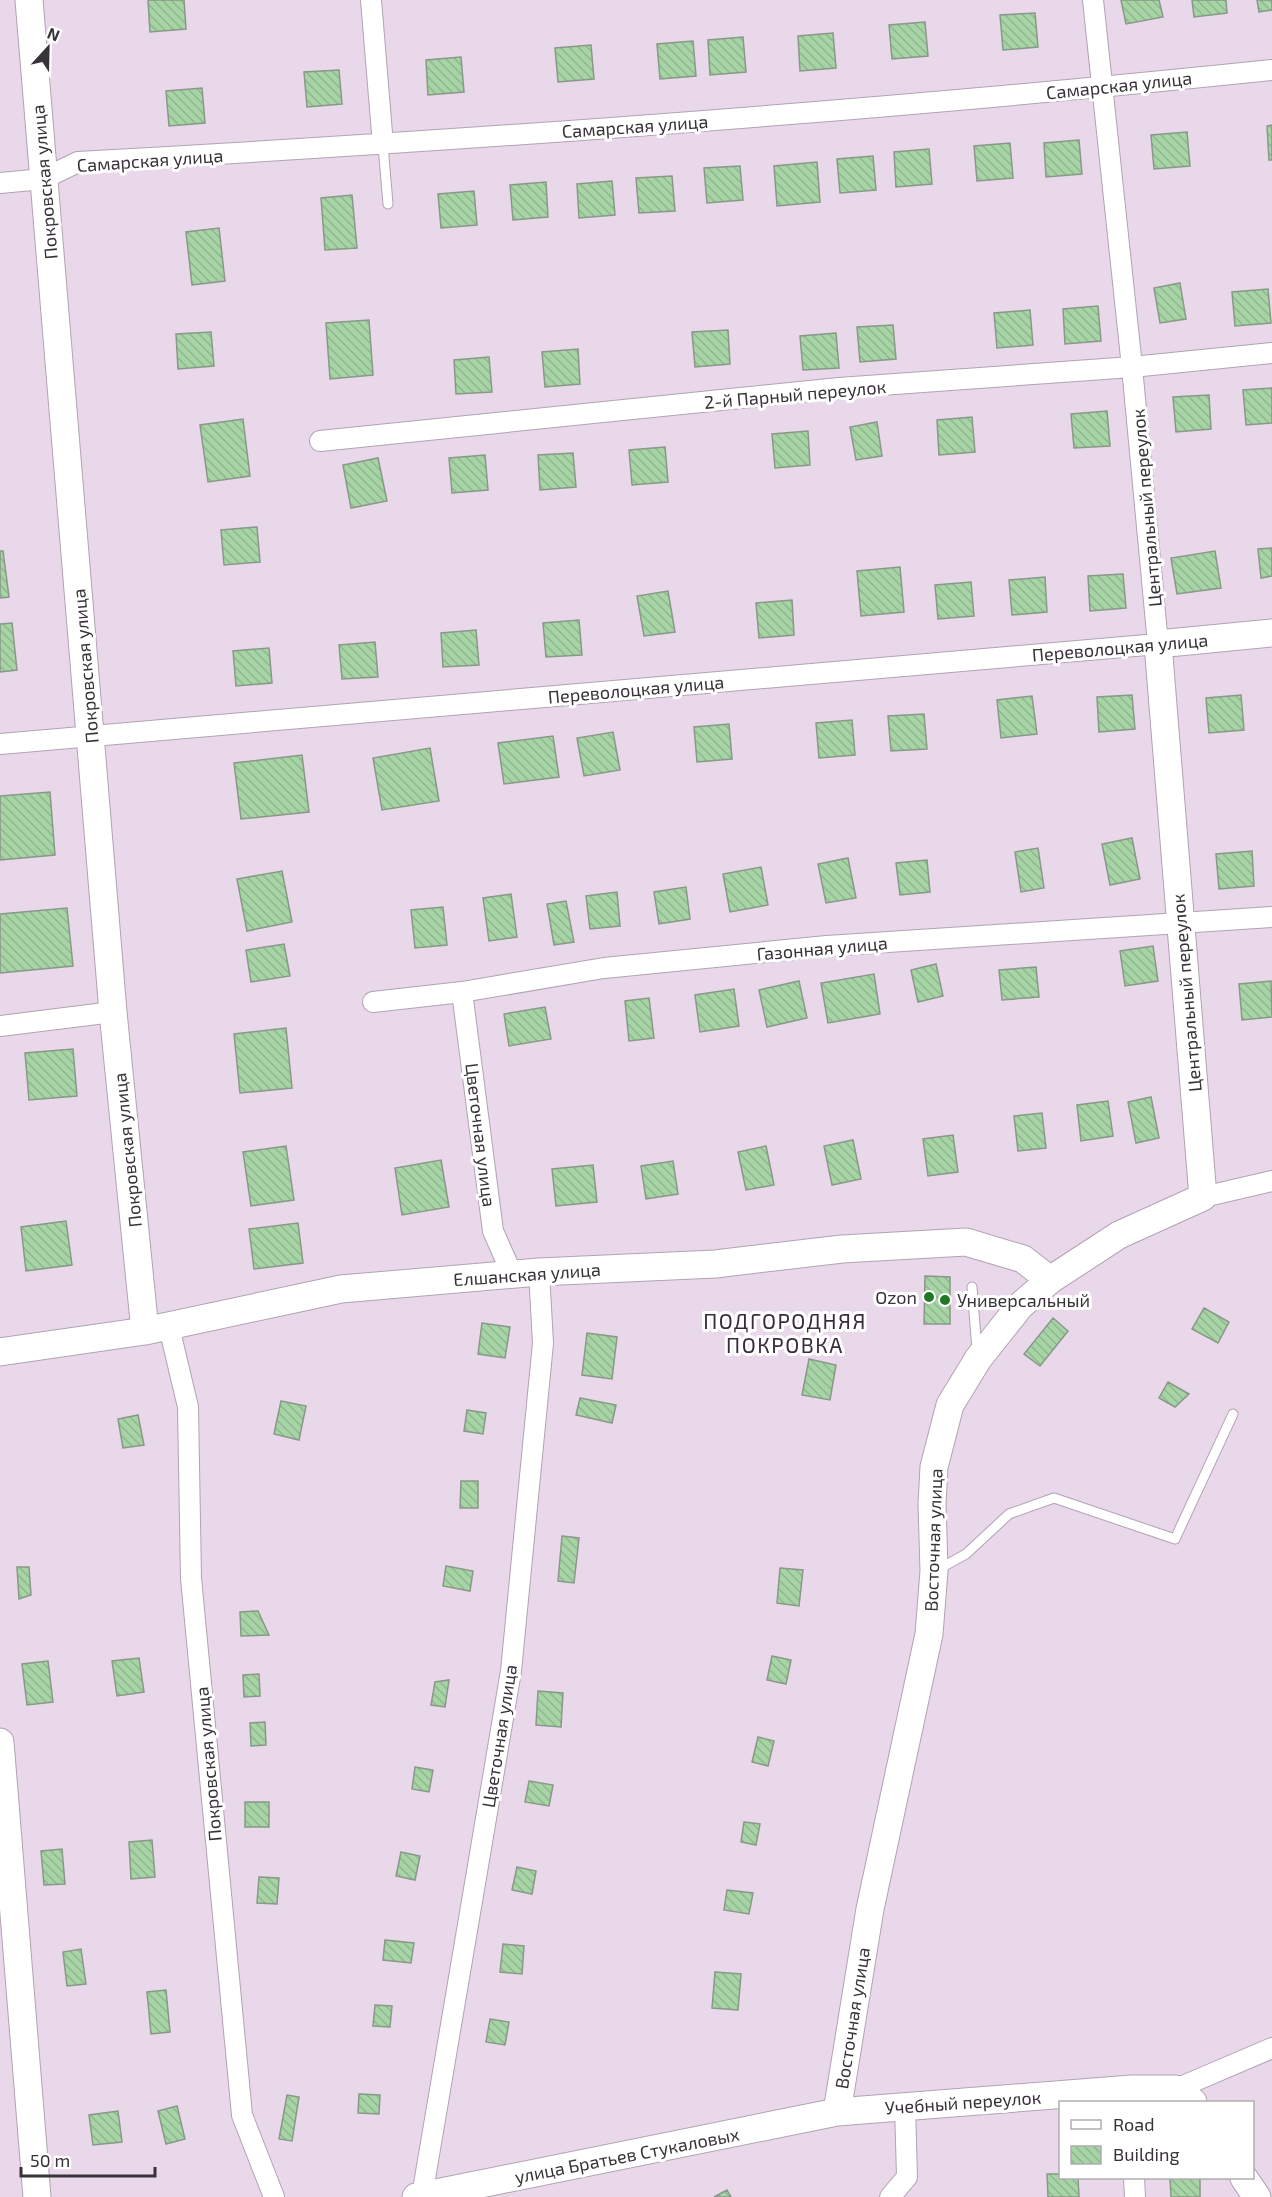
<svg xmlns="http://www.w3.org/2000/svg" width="1272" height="2197" font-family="'Exo 2',sans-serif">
<defs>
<pattern id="building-back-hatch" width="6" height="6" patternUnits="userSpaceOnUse" patternTransform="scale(1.5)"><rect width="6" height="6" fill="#a6d4a5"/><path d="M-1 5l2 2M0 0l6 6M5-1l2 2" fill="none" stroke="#90b68f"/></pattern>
</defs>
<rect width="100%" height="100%" fill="#e8d8ea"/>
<!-- building -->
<path fill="url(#building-back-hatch)" stroke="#899888" stroke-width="1.5" d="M148 0H184L186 29 150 32Z
M1121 0H1159L1163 17 1126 24Z
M1192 0H1226L1227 13 1194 17Z
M1257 0H1272V10L1259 12Z
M1035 13 1038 47 1003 50 1000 15Z
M925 22 928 56 892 59 889 25Z
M833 33 836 68 800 71 798 36Z
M743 37 746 72 710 75 708 40Z
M693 41 696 76 660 79 657 44Z
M591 45 594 79 558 82 555 48Z
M461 57 464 92 428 95 426 60Z
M339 70 342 104 307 107 304 72Z
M202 88 205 123 169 126 166 91Z
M1272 125V160H1269L1267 126Z
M1187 132 1190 166 1154 169 1151 135Z
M1079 140 1082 174 1046 177 1044 143Z
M1010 143 1013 178 977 181 974 146Z
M929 149 932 184 896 187 894 152Z
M873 156 876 190 840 193 837 159Z
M817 162 820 202 777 206 774 166Z
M740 166 743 200 707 203 704 168Z
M672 176 675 211 639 213 636 178Z
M612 181 615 215 579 218 577 184Z
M546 182 548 217 513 220 510 185Z
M474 191 477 225 441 228 438 194Z
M352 195 357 248 325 250 321 198Z
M219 228 225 281 192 285 186 232Z
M1180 283 1186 319 1160 323 1154 288Z
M1268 289 1271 323 1235 326 1232 292Z
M1098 306 1101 341 1065 344 1063 309Z
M1030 310 1033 345 997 348 994 313Z
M369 320 373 375 330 379 326 323Z
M893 325 896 359 860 362 857 327Z
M728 330 730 364 695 367 692 332Z
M211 332 214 366 178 369 176 334Z
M836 333 839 368 803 370 800 336Z
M578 349 580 384 545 387 542 352Z
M489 357 492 392 456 394 454 360Z
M1272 388V423L1246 425 1243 390Z
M1209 395 1211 429 1176 432 1173 397Z
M1107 411 1110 446 1074 448 1071 414Z
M972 417 975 452 939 455 937 420Z
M243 419 250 476 208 482 200 425Z
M877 422 882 456 856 460 850 427Z
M808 431 810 465 775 468 772 434Z
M665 447 668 482 632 485 629 450Z
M573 453 576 487 540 490 538 455Z
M485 455 488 490 452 493 449 458Z
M378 458 387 501 351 508 343 465Z
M257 527 260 562 224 565 221 530Z
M1272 548V576L1261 578 1258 549Z
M0 551H3L9 597 0 598Z
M1215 551 1221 588 1177 594 1171 558Z
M900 567 904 612 861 616 857 571Z
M1123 574 1126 608 1090 611 1088 576Z
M1045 577 1047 612 1012 615 1009 580Z
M971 582 974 616 938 619 935 585Z
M668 591 675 632 644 636 637 596Z
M792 600 794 635 759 638 756 603Z
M579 620 582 655 546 657 543 623Z
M12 623 17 670 0 672V624Z
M476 630 479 665 443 667 441 633Z
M375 642 378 677 342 679 339 645Z
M269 648 272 683 236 686 233 651Z
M1132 695 1135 729 1099 732 1097 697Z
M1241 695 1244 730 1209 733 1206 698Z
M1032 696 1037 734 1001 738 997 700Z
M924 714 927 749 891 751 888 716Z
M852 720 855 755 819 758 816 723Z
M729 724 732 759 697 762 694 727Z
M613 732 620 770 584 776 577 738Z
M553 736 559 777 504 784 498 743Z
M430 748 439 801 382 810 373 758Z
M302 755 309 812 241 819 234 763Z
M50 792 55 855 0 860V796Z
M1132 838 1140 879 1110 885 1102 844Z
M1038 848 1044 888 1021 892 1015 852Z
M1252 851 1254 886 1219 889 1216 854Z
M848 858 856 898 826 903 818 864Z
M927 860 930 892 900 895 896 863Z
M761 867 768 905 730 912 723 874Z
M282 871 292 922 247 931 237 879Z
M686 887 690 919 659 924 654 892Z
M617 892 620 926 590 929 586 896Z
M511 894 517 937 489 941 483 898Z
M566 901 574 942 554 945 547 904Z
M443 907 447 945 415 948 411 910Z
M67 908 73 966 0 973V914Z
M284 944 290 976 251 982 246 950Z
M1153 946 1158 981 1125 986 1120 951Z
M936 964 943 996 918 1002 911 970Z
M1036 967 1039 997 1002 1000 999 970Z
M874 974 880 1014 828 1023 821 983Z
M799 981 807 1018 767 1027 759 990Z
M1271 981 1272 1017 1242 1020 1239 984Z
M734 989 739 1026 700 1032 695 995Z
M649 998 654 1038 629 1041 625 1001Z
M545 1007 551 1039 509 1046 504 1014Z
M286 1028 292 1088 240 1093 234 1034Z
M73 1049 77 1096 29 1100 25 1053Z
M1151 1097 1159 1138 1136 1143 1128 1102Z
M1108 1101 1113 1136 1081 1141 1077 1105Z
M1042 1113 1046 1148 1018 1151 1014 1116Z
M953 1135 958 1172 928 1176 923 1139Z
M853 1140 861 1179 832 1185 824 1146Z
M286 1146 294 1200 251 1206 243 1152Z
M766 1146 774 1185 746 1190 738 1152Z
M441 1160 449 1207 402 1215 395 1168Z
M673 1161 678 1194 646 1199 641 1166Z
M593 1165 597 1202 556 1206 552 1169Z
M66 1221 72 1265 26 1271 21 1227Z
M298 1223 303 1263 254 1269 249 1229Z
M925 1276 950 1277V1324H924Z
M1204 1308 1229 1322 1218 1343 1192 1329Z
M1053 1318 1068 1331 1040 1366 1024 1354Z
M482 1323 510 1327 505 1358 478 1354Z
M587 1333 617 1337 612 1379 582 1375Z
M809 1359 836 1365 830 1400 802 1395Z
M1168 1382 1189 1394 1175 1407 1159 1398Z
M580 1398 616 1405 612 1423 576 1415Z
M281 1401 306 1406 299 1440 274 1434Z
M467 1410 486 1413 483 1434 464 1431Z
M138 1415 144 1445 123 1448 118 1419Z
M461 1481H478V1508H460Z
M562 1536 579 1538 574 1583 558 1581Z
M446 1566 473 1571 470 1591 443 1586Z
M17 1567H29L31 1595 19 1599Z
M780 1568 803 1570 799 1606 777 1603Z
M258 1611 269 1635 241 1636 240 1612Z
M772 1656 791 1660 786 1684 767 1680Z
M139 1658 144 1692 117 1696 112 1661Z
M48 1661 53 1702 27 1705 22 1664Z
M259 1674 260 1696 244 1697 243 1675Z
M449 1680 445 1707 431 1705 435 1682Z
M538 1691 563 1693 561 1727 536 1725Z
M265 1722 266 1745 251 1746 250 1723Z
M758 1737 774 1741 768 1766 752 1762Z
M415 1767 433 1770 429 1792 412 1789Z
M529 1781 553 1785 549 1806 525 1802Z
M245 1802H269V1827H245Z
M744 1822 760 1824 756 1845 741 1842Z
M152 1840 155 1877 131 1879 129 1842Z
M62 1849 65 1884 44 1885 41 1851Z
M401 1852 420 1856 415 1880 396 1876Z
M517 1867 536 1871 532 1894 512 1890Z
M259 1877 279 1878 277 1904 257 1903Z
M727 1890 753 1893 749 1914 724 1910Z
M385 1940 414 1943 411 1963 383 1960Z
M503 1944 524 1946 522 1974 500 1972Z
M81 1949 86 1984 67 1986 63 1952Z
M715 1972 741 1974 738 2010 712 2008Z
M166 1990 170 2032 151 2034 147 1992Z
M375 2005 392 2006 390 2027 373 2026Z
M490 2019 509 2022 505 2045 486 2042Z
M359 2094 380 2095 379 2114 358 2113Z
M287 2095 299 2097 292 2141 279 2139Z
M177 2106 185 2139 166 2144 158 2111Z
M118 2111 122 2142 93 2145 89 2115Z
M1047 2174H1060V2178H1078L1079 2197H1048Z
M1170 2178H1200V2197H1171Z
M727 2190 731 2197H714Z"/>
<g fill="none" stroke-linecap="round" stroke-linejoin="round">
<!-- lane casing -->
<g stroke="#b2a3b3" stroke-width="11">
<path id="lane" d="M383 145 388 204
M972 1287 977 1350
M937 1570 966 1554 1009 1514 1054 1498 1175 1539 1233 1414"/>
</g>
<!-- street casing -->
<g stroke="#b2a3b3" stroke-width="22">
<path id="street" d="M371 0 383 145
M0 183 43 179 78 162C476 140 875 111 1272 70
M320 441 839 388 1132 367 1272 353
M0 744 1158 644 1132 367 1093 0
M462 992 493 1231 512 1274
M373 1002 462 992 604 968 827 946 1272 917
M0 1026 113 1012
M1203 1197 1272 1181
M169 1327 188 1407 191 1578 242 2115 274 2197
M1176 2089 1272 2048
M1134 2178 1135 2197
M422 2196 511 1671 543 1343 539 1272
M890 2197 907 2177 905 2106"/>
</g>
<!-- secondary casing -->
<g stroke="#b2a3b3" stroke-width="29">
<path id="secondary" d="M29 0 113 1012 145 1331
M0 1352 145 1331 341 1289 539 1272 715 1264 842 1249 966 1242 1023 1259 1050 1280
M0 1742 37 2197
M837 2112 870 1909 929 1634 934 1571 932 1504 934 1467 950 1405 978 1359 1020 1306 1050 1280 1119 1235 1203 1197 1158 644 1272 633
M1244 2178 1257 2197
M416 2197 837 2112 1132 2089H1176L1193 2102"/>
</g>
<!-- lane -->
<use href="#lane" stroke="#fff" stroke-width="9"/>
<!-- street -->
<use href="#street" stroke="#fff" stroke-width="20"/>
<!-- secondary -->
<use href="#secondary" stroke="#fff" stroke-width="27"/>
</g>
<!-- markers -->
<g fill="#207826" stroke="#fff" stroke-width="2">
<circle cx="929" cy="1297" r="6"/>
<circle cx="945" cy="1300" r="6"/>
</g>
<g text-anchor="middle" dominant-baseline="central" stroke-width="6" stroke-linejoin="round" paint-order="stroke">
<!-- street labels -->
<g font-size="18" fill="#383239" stroke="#fff">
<text transform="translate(1119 85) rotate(-6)">Самарская улица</text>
<text transform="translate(635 126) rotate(-4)">Самарская улица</text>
<text transform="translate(150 160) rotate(-4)">Самарская улица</text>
<text transform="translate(44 182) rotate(-95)">Покровская улица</text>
<text transform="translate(795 394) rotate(-5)">2-й Парный переулок</text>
<text transform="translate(1146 508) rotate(-95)">Центральный переулок</text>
<text transform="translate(1120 647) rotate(-5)">Переволоцкая улица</text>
<text transform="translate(85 666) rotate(-95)">Покровская улица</text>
<text transform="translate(636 689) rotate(-5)">Переволоцкая улица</text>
<text transform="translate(822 948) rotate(-5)">Газонная улица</text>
<text transform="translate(1186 993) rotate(-95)">Центральный переулок</text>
<text transform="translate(481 1135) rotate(83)">Цветочная улица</text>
<text transform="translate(127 1150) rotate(-96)">Покровская улица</text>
<text transform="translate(527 1274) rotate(-4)">Елшанская улица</text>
<text transform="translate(933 1540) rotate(-88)">Восточная улица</text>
<text transform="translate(499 1736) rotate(-81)">Цветочная улица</text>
<text transform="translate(208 1764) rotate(-95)">Покровская улица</text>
<text transform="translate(852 2018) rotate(-81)">Восточная улица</text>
<text transform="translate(963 2102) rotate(-4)">Учебный переулок</text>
<text transform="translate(627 2155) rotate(-11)">улица Братьев Стукаловых</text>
</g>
<!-- poi labels -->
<g font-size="18" fill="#383239" stroke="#fff" text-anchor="end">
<text x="917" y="1297">Ozon</text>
<text x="957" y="1300" text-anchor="start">Универсальный</text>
</g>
<!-- quarter labels -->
<g font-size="21" letter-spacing="1.5" fill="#392c3a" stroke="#fff">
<text x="785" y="1320">ПОДГОРОДНЯЯ<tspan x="785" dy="24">ПОКРОВКА</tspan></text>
</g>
</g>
<!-- legend -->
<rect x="1059" y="2101" width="195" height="78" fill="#ffffff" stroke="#afadb0" stroke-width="1.5"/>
<rect x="1071" y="2120" width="30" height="9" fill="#ffffff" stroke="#afadb0" stroke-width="1.5"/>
<text x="1113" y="2131" font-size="18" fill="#383239">Road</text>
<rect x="1071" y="2146" width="30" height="18" fill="url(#building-back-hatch)" stroke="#afadb0" stroke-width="1.5"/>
<text x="1113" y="2161" font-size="18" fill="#383239">Building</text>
<!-- north arrow -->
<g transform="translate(48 48) rotate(22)" stroke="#ffffff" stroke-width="4.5" paint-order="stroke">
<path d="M0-4.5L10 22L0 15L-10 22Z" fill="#383239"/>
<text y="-9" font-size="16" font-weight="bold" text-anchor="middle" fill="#383239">N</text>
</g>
<!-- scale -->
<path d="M21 2167v9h134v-9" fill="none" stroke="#383239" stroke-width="3"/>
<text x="30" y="2167" font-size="18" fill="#383239" stroke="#ffffff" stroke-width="4.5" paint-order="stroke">50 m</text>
</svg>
